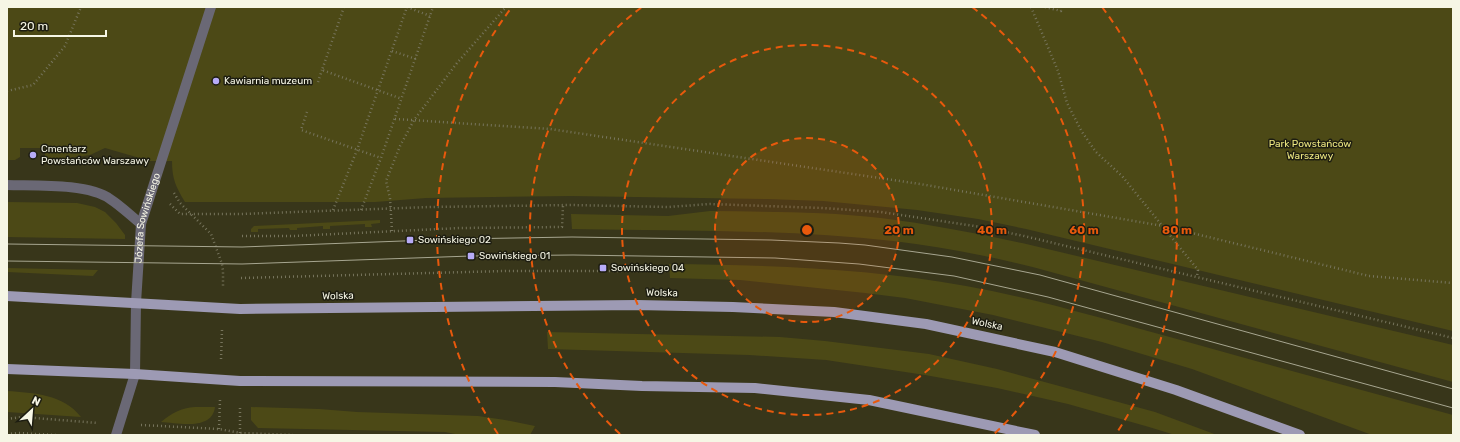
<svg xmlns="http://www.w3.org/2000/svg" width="1460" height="442" font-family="Rubik,sans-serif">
<rect width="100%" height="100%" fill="#38361a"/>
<!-- green -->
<path fill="#4c4916" d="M7 7H1453V331L1026 229 978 219 917 210 823 201 767 199 571 196 426 198 375 202H185C176 187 172 179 172 161H150L105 148 90 155 49 161 45 157V148H20V157L15 160H7Z
M7 202 77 203 95 207 105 212 116 223 125 235V239L7 237Z
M710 211C766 212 824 211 881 218 928 224 975 233 1022 243L1453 345V382L1051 272C999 258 946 247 893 241 787 229 679 231 572 229L571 214 668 216Z
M380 220V223L371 224 372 227H365V224L330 226V229H323V226L297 228V230H290L289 228 258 229V232H251V229L254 226Z
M669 264C769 265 868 268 966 286 1038 299 1107 320 1177 339 1269 365 1361 390 1453 415V435H1372L1192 369 1102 342 993 315 905 298 865 293 740 280 670 278Z
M7 268 98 270 93 276 7 272Z
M547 332 780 337 825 341 929 354 997 369 1155 412 1217 435H1175L1149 427 1068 404 997 388 925 375 826 360 749 355 548 349Z
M7 391C34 393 63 394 81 417L7 412Z
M195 407H215C212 431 178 423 161 422 172 413 181 408 195 407Z
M251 407 319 409 357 412 478 416 505 420 535 426 530 435H460L445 432 258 428 251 420Z"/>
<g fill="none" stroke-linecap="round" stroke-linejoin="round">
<!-- path -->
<path stroke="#77755d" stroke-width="2.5" stroke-dasharray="1 3" stroke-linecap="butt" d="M344 7 322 70 402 99
M407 7 430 16
M1031 7 1058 71 1067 103 1082 132 1096 152 1122 176 1198 270 1197 276
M1045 7 1061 11 1062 7
M392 51 416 59
M318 82 322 70
M7 91 33 85 65 46 81 7
M307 112 301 130 381 158
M395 119 550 129 920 184 1163 226 1369 276 1453 283
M174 193 180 203 211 234 222 264 223 271V287
M170 204 180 214H241L430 207 571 205 668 207 710 204 822 208 881 212 981 227 1024 236 1453 338
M333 210 357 150 407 7
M361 210 381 158 433 7
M392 231 390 198 386 181 400 146 414 120 457 63 506 7
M242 236H293L460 228 562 227 563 206
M241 278 505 271H669
M221 359 222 330
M7 419 22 417 98 423
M141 425 219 429 240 433 293 435
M219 429 220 400
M240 433V406
M7 434 18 433 56 435"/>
<!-- minor -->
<g stroke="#6a6875" stroke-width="10">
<path d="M7 185C34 186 88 183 110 199 121 206 131 216 141 224"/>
<path id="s1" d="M116 435 135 374 136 303 141 224 211 7"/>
</g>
<!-- major -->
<path stroke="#9d9ab4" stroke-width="10" d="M7 296 240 309 637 305 733 307 834 312 926 324 1055 352 1176 390 1300 435
M7 369 135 374 240 381 555 382 642 386 755 388 869 400 1035 435"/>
<!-- tram -->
<path stroke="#a7a690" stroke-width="1" d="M7 244 242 247 456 239 572 237 771 240 839 243 865 245 952 257 1040 275 1453 389
M7 261 242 264 471 256 573 255 775 258 859 264 954 276 1048 297 1453 408"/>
</g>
<!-- distance rings -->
<circle cx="807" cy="230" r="92" fill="#e8590c" fill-opacity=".12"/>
<g fill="none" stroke="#e8590c" stroke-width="2" stroke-dasharray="7 5">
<circle cx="807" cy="230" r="92"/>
<circle cx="807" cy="230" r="185"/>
<path d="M620 434A277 277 0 0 1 642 7M972 7A277 277 0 0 1 994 434"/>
<path d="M498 434A370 370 0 0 1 512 7M1102 7A370 370 0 0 1 1116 434"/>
</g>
<!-- markers -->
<g fill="#b7abf7" stroke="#1d1d11" stroke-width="1.5">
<circle cx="216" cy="81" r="4"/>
<circle cx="33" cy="155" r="4"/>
<rect x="406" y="236" width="8" height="8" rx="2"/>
<rect x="467" y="252" width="8" height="8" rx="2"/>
<rect x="599" y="264" width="8" height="8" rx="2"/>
</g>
<g text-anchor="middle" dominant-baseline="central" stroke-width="3" stroke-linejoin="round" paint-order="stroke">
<!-- poi labels -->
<g font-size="10" fill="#f6f6e5" stroke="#1d1d11" text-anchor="start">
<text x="224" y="81">Kawiarnia muzeum</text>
<text x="41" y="149">Cmentarz<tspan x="41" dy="12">Powstańców Warszawy</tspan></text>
<text x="418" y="240">Sowińskiego 02</text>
<text x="479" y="256">Sowińskiego 01</text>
<text x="611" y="268">Sowińskiego 04</text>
</g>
<!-- park labels -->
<g font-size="10" fill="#ece680" stroke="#1d1d11">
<text x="1310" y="144">Park Powstańców<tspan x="1310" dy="12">Warszawy</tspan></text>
</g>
<!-- street labels -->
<g font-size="10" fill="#f6f6e5" stroke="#1d1d11">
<text stroke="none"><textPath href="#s1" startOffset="221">Józefa Sowińskiego</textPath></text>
<text transform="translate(662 293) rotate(1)">Wolska</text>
<text transform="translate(338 296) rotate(-1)">Wolska</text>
<text transform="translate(987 324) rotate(12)">Wolska</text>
</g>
</g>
<circle cx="807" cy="230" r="6" fill="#e8590c" stroke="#1d1d11" stroke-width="2"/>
<g font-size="12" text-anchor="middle" font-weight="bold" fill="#e8590c" stroke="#1d1d11" stroke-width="3" stroke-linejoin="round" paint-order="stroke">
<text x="899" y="234">20 m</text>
<text x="992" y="234">40 m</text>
<text x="1084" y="234">60 m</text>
<text x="1177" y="234">80 m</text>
</g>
<!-- border -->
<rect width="1460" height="442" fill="none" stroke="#f6f6e5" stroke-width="16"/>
<!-- north arrow -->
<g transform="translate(32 410) rotate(26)" stroke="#1d1d11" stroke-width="3" paint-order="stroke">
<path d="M0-3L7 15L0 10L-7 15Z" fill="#f6f6e5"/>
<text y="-6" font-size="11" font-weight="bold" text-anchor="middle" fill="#f6f6e5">N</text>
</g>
<!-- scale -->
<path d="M14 30v6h92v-6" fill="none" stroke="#f6f6e5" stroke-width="2"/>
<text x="20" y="30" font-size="12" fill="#f6f6e5" stroke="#1d1d11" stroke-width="3" paint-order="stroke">20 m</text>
</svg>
